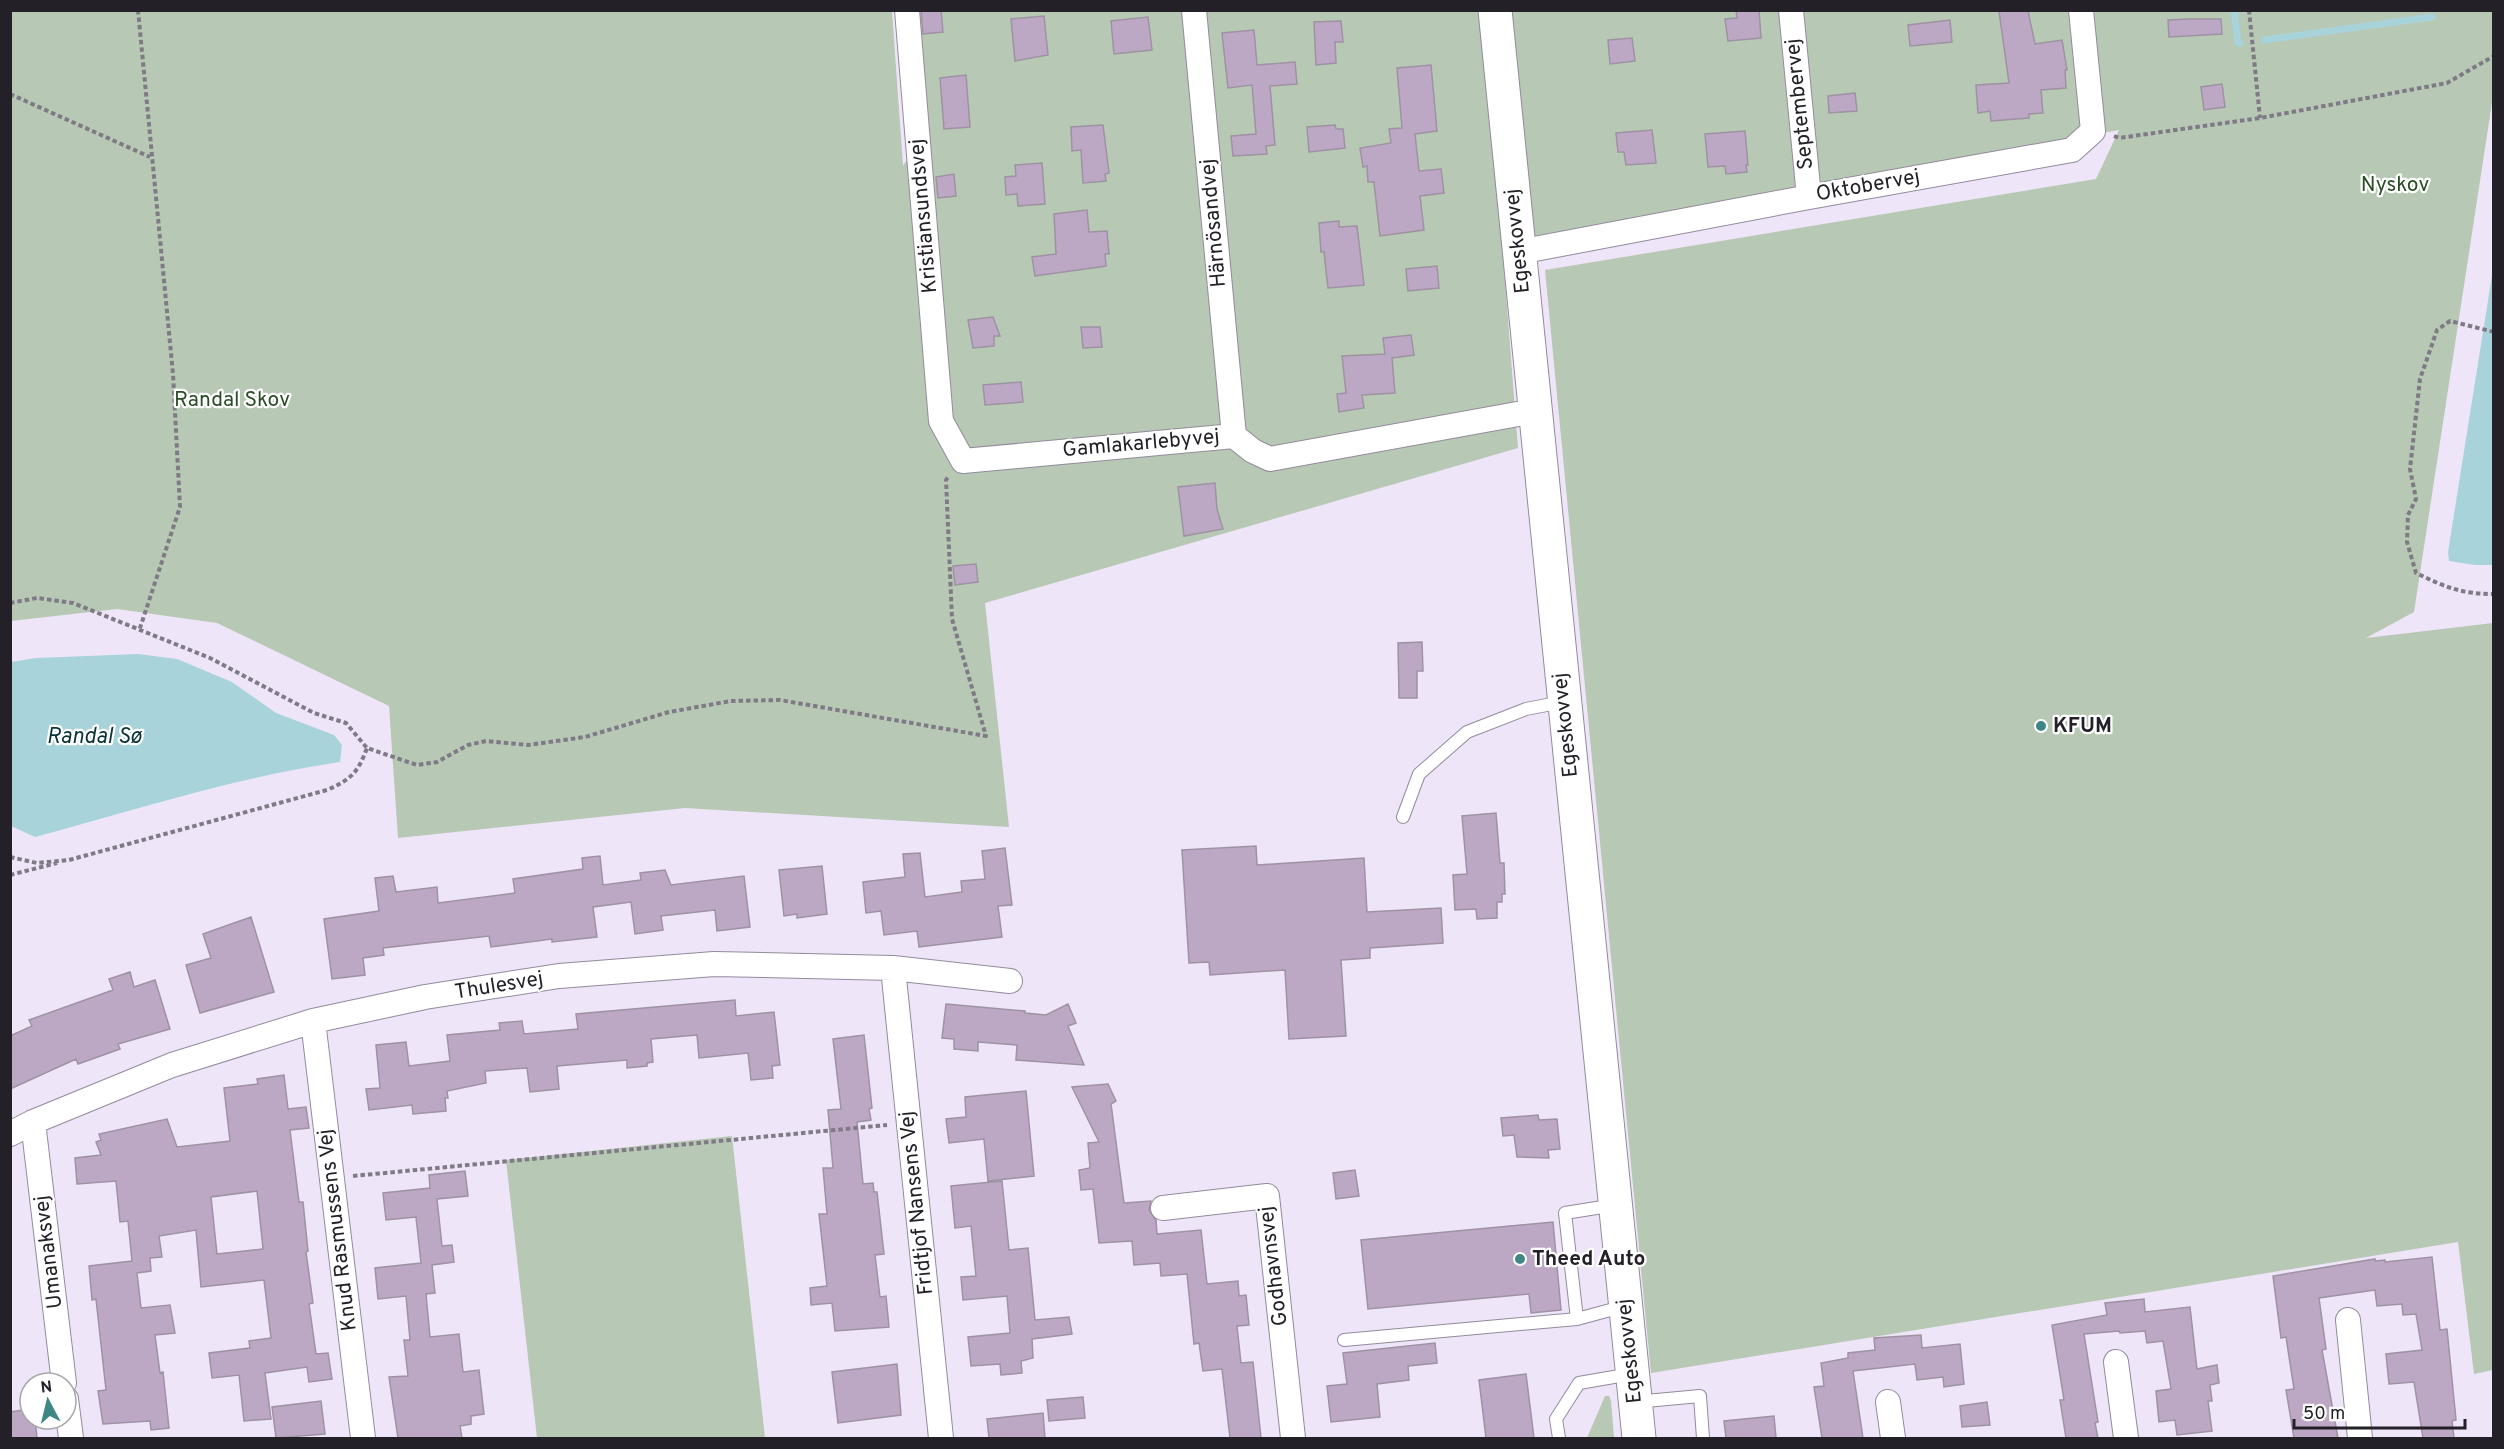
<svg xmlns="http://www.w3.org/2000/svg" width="2504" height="1449" font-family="Overpass,sans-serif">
<rect width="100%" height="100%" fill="#eee5f8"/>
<!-- green -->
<path fill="#b7c8b4" d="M10 11H892L903 166 921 138 911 11H2493V96L2414 612 2366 638 2493 623V1370L2474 1374 2458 1242 1651 1373 1545 270 2096 179 2119 130 1502 242 1518 448 985 603 1009 827 685 808 398 838 389 706 217 623 117 609 11 621Z
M732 1136 765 1438H537L506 1160Z
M1605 1396H1609L1611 1401 1614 1438H1587Z"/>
<!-- water -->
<path fill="#a9d3da" d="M2493 269V565H2475L2449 561 2448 552Z
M138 654 177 659 232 682 276 713 334 735 342 745 340 762C236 777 136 810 35 837L11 826V662L36 658Z"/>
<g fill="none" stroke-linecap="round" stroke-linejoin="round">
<!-- stream -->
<path stroke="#a9d3da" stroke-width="7" d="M2234 10 2238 43H2240
M2264 40 2432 17"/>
</g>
<!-- building -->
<path fill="#bca8c4" stroke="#9e92a3" stroke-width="1.5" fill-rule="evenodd" d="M921 10H941L943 32 923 34Z
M1736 10H1759L1761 38 1728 41 1725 19 1737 18Z
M1999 11H2028L2035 44 2062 40 2067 70H2065L2066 88 2041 90 2043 113 2029 114V118L1991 121 1990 111 1978 113 1976 85 2009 83Z
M1044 16 1048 55 1015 61 1011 19Z
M1148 17 1152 50 1114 54 1111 21Z
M2191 19H2221L2222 34 2169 37 2168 20Z
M1950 20 1952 42 1910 46 1908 25Z
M1341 21 1343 42H1335L1336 63 1316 65 1314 22Z
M1254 30 1257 65 1295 62 1297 84 1270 86 1275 145 1266 146 1267 154 1233 156 1231 136 1256 134 1252 85 1228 88 1222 33Z
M1632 38 1635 61 1610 64 1608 40Z
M1431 65 1437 131 1415 134 1419 171 1441 169 1444 193 1420 196 1424 230 1380 236 1374 182H1368L1367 166 1363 167 1360 148 1391 143 1389 129 1402 128 1397 68Z
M966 75 970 127 944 129 940 78Z
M2222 84 2225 107 2204 110 2201 87Z
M1855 93 1857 111 1829 113 1828 96Z
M1103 125 1109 173 1105 174 1106 181 1083 183 1081 150 1072 151 1071 127Z
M1335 125 1336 129H1343L1345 148 1309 152 1307 127Z
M1652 130 1656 163 1626 165 1624 152H1618L1616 133Z
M1745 131 1748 165H1746L1747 172 1726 174 1725 166 1708 167 1705 134Z
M1042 163 1045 204 1018 206 1017 194 1006 195 1005 177 1016 176 1015 165Z
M954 174 956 196 938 198 936 177Z
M1087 210 1089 232 1107 231 1109 254H1105L1106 266 1035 276 1032 257 1056 254 1054 214Z
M1339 221V227L1357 226 1364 285 1328 288 1324 252H1321L1319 223Z
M1437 266 1439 288 1408 291 1406 269Z
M993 317 1000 336H994V346L973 348 968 320Z
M1081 327H1100L1102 347 1083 348Z
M1411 335 1414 355 1392 358 1395 393 1362 395 1364 408 1339 412 1337 394 1346 393 1342 356 1385 354 1383 338Z
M1021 382 1023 402 985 405 983 385Z
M1215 483 1217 509 1223 529 1184 536 1178 487Z
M976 564 978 582 955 585 953 566Z
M1422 642 1423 671H1417V698H1399L1398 643Z
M1496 813 1500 863H1504L1505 894H1502V902H1497V918L1477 919 1476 909 1455 910 1453 875 1467 874 1462 816Z
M1256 846 1257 865 1364 858 1367 912 1441 908 1443 943 1370 948V958L1341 960 1346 1036 1289 1039 1285 970 1210 975 1209 962 1189 963 1182 850Z
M1005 848 1012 905 998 906 1002 937 919 947 917 931 884 935 881 911 866 913 863 882 905 877 903 854 920 853 925 897 962 892 961 881 985 879 982 851Z
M600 856 603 885 641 880 640 873 665 870 671 885 744 876 750 927 717 931 715 910 661 916 663 930 635 934 631 902 593 907 597 937 552 942V939L491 947 489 936 383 948 384 955 363 958 365 975 332 979 324 919 379 911 375 878 393 876 396 892 437 887 438 903 515 893 513 879 583 869 582 858Z
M822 866 827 914 797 918V914L784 916 779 870Z
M251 917 274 992 200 1013 186 965 211 958 203 934Z
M130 972 134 987 155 980 170 1029 118 1044 120 1049 78 1064 76 1059 10 1089V1036L32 1026 29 1020 113 990 109 979Z
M735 1000 736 1016 774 1012 780 1065 772 1066 773 1078 751 1080 748 1053 699 1058 697 1035 651 1039 653 1062 647 1063V1066L627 1068V1060L557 1066 559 1089 530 1092 527 1068 485 1071 486 1083 447 1091 448 1098H445L446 1111 413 1114 412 1105 369 1110 366 1089 380 1088 376 1045 406 1042 409 1066 450 1061 447 1035 500 1030 499 1023 522 1021 524 1034 578 1029 576 1014Z
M946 1004 1025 1011V1013L1046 1015 1068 1004 1076 1023 1068 1026 1084 1065 1016 1060 1017 1045 978 1042V1051L954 1049V1039L942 1038Z
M864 1035 872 1108 869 1109 871 1120 857 1122 863 1184 873 1183 874 1192H877L884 1254 875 1255 880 1297 886 1296 889 1327 835 1331 832 1303 811 1305 810 1288 827 1286 819 1214H827L823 1168H833L828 1110 841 1109 833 1039Z
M284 1075 288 1109 306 1107 309 1128 290 1130 299 1202H303L308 1251 306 1252 313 1303 309 1304 316 1354 328 1353 332 1379 309 1382 307 1367 265 1373 271 1419 244 1421 239 1375 212 1378 209 1353 250 1348 249 1341 271 1338 264 1280 201 1287 196 1230 159 1236 162 1257 150 1258 151 1271 137 1273 141 1308 170 1305 175 1333 155 1335 160 1373 163 1372 169 1428 151 1430 150 1421 103 1424 98 1391 106 1390 96 1299 92 1300 89 1266 132 1261 128 1221 120 1222 116 1181 77 1184 75 1158 101 1155 96 1142 101 1140 99 1134 167 1119 177 1147 230 1141 224 1088 258 1084 257 1079ZM257 1191 263 1249 217 1254 211 1197Z
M1108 1084 1116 1101 1111 1104 1124 1203 1151 1201 1149 1210 1156 1220 1157 1234 1201 1230 1207 1284 1238 1281 1239 1296 1246 1295 1249 1325 1237 1326 1241 1363 1253 1362 1261 1438H1230L1222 1369 1203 1371 1199 1343 1194 1344 1187 1274 1161 1276 1160 1263 1134 1265 1132 1241 1099 1243 1093 1189 1081 1190 1079 1170 1090 1168 1088 1143 1099 1142 1072 1087Z
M1026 1091 1034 1176 988 1181 984 1139 949 1143 946 1119 966 1117 965 1097Z
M1538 1115 1539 1120 1557 1119 1560 1149 1548 1150 1549 1158 1517 1157 1514 1135 1503 1136 1501 1118Z
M1355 1170 1359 1196 1336 1199 1333 1173Z
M465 1171 468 1196 437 1199 442 1246 452 1245 454 1262 432 1265 435 1293 426 1294 430 1337 459 1334 463 1372 479 1370 484 1414 471 1416V1424L460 1426 462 1438H398L389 1377 408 1376 404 1340H410L406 1296 378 1299 375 1268 421 1263 416 1217 386 1220 383 1193 430 1188 429 1175Z
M1002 1181 1009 1250 1028 1248 1035 1320 1069 1317 1072 1334 1032 1339 1033 1358 1021 1361 1022 1373 1001 1375 1000 1364 971 1366 968 1337 1010 1333 1007 1296 963 1300 961 1277 976 1276 971 1226 955 1228 951 1186Z
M1553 1222 1561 1310 1531 1313 1529 1294 1368 1309 1361 1240Z
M2432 1257 2440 1330 2447 1329 2456 1420 2452 1421 2454 1438H2423L2414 1382 2389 1384 2386 1354 2422 1350 2416 1314 2403 1315 2402 1304 2377 1306 2375 1290 2319 1298 2326 1349 2322 1350 2338 1438H2294L2286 1390 2294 1389 2286 1337 2281 1338 2273 1276 2375 1259V1261L2385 1260V1262Z
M2144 1299 2145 1312 2190 1307 2197 1369 2217 1365 2219 1383 2210 1385 2212 1401H2208L2212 1431 2177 1435 2175 1420 2159 1422 2156 1391 2171 1389 2163 1341 2147 1343 2145 1331 2120 1333 2119 1331 2084 1334 2098 1422 2095 1423 2098 1438H2066L2060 1400H2064L2052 1325 2107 1315 2105 1303Z
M1921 1335 1922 1348 1960 1344 1964 1384 1944 1387 1943 1377 1917 1380 1915 1364 1853 1371 1863 1438H1822L1814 1387 1824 1386 1821 1363 1848 1358V1353L1875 1350 1874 1338Z
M1435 1343 1437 1363 1408 1366 1409 1380 1377 1384 1380 1417 1331 1422 1327 1386 1347 1384 1343 1353Z
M897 1364 901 1415 838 1423 832 1372Z
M1526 1374 1534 1438H1486L1479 1380Z
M1083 1397 1085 1418 1049 1421 1047 1400Z
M321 1401 325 1434 276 1438 272 1407Z
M1987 1402 1990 1425 1962 1427 1960 1406Z
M30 1409V1419H35L37 1438H10V1412Z
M1043 1413 1045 1438H989L987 1419Z
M1774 1416 1776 1438H1726L1724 1421Z"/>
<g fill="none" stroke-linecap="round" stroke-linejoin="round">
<!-- lane casing -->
<g stroke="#938a9c" stroke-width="14">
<path id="lane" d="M1403 817 1419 774 1467 732 1526 709 1562 702
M1577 1319 1565 1213 1615 1205
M1344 1340 1577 1319 1625 1306
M1635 1402 1700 1396 1703 1438
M1559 1438 1556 1419 1579 1383 1631 1374"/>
</g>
<!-- street casing -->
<g stroke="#938a9c" stroke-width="26">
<path id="street" d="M907 10 941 421 963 461 1234 436 1253 451 1270 459 1534 411
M1194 10 1234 436
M1791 10 1809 197
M1519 252 1809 197 2072 150 2093 131 2081 10
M893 968 941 1438
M313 1021 363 1438
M33 1122 64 1383
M10 1134 33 1122 172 1065 313 1021 425 997 559 976 714 964 893 968 1010 981
M1163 1208 1267 1196 1293 1438
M2348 1320 2360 1438
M2116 1362 2126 1438
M66 1399 71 1438
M1888 1402 1893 1438"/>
</g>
<!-- secondary casing -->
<g stroke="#938a9c" stroke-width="35">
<path id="secondary" d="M1495 10 1639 1438"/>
</g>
<!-- path -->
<path stroke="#807a86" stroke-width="4" stroke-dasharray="4.5 3" stroke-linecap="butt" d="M138 10 173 374 180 507 139 631
M2249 10 2260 118
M10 94 150 157
M2114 136 2119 138 2260 118 2447 83 2494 56
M2494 332 2450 321 2437 330 2420 379 2410 469 2416 499 2408 515 2407 542 2416 573C2445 587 2461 594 2494 594
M10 603 37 598 73 603 210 658 314 713 346 723 367 748 417 765 437 762 468 745 486 741 528 745 585 737 669 712 731 701 780 700 986 736 952 619 946 480 948 477
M10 857 37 863 69 860 327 790C352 779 358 772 367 748
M10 875 57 863
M353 1176 887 1125"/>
<!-- lane -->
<use href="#lane" stroke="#fff" stroke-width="12"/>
<!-- street -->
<use href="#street" stroke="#fff" stroke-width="24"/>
<!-- secondary -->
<use href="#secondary" stroke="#fff" stroke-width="33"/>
</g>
<!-- markers -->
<g fill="#3f8784" stroke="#fff" stroke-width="2">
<circle cx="2041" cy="726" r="6"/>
<circle cx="1520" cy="1259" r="6"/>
</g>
<g text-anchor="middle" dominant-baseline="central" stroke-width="4.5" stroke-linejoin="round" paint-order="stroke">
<!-- street labels -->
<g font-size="21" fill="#232027" stroke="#fff">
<text transform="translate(1800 104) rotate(-96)">Septembervej</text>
<text transform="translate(1868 186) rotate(-10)">Oktobervej</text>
<text transform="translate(924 216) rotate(-95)">Kristiansundsvej</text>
<text transform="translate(1214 223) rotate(-95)">Härnösandvej</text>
<text transform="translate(1518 241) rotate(-96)">Egeskovvej</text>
<text transform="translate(1141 444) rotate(-5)">Gamlakarlebyvej</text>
<text transform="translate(1566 725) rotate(-96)">Egeskovvej</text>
<text transform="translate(499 986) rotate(-9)">Thulesvej</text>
<text transform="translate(917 1203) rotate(-96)">Fridtjof Nansens Vej</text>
<text transform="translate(338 1230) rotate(-97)">Knud Rasmussens Vej</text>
<text transform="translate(49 1252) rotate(-97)">Umanaksvej</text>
<text transform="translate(1274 1266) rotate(-97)">Godhavnsvej</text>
<text transform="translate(1630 1351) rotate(-96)">Egeskovvej</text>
</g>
<!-- park labels -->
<g font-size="21" fill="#2a4d26" stroke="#fff">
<text x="2395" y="185">Nyskov</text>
<text x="232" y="400">Randal Skov</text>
</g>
<!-- poi labels -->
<g font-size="21" font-weight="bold" fill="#232027" stroke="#fff" text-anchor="start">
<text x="2053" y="726">KFUM</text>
<text x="1532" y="1259">Theed Auto</text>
</g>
<!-- water labels -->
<g font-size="22" font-style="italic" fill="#093339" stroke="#fff">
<text x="94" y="737">Randal Sø</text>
</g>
</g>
<!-- border -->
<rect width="2504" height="1449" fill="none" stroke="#232027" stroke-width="24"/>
<!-- north arrow -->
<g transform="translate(48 1401) rotate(353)"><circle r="28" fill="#ffffff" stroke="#a7a6a9" stroke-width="1.5"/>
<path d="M0-4.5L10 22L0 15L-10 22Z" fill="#3f8784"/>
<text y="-9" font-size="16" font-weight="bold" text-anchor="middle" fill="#232027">N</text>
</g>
<!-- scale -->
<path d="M2294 1419v9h171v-9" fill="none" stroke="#232027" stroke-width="3"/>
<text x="2303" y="1419" font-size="18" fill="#232027" stroke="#ffffff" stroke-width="4.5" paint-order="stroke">50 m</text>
</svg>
